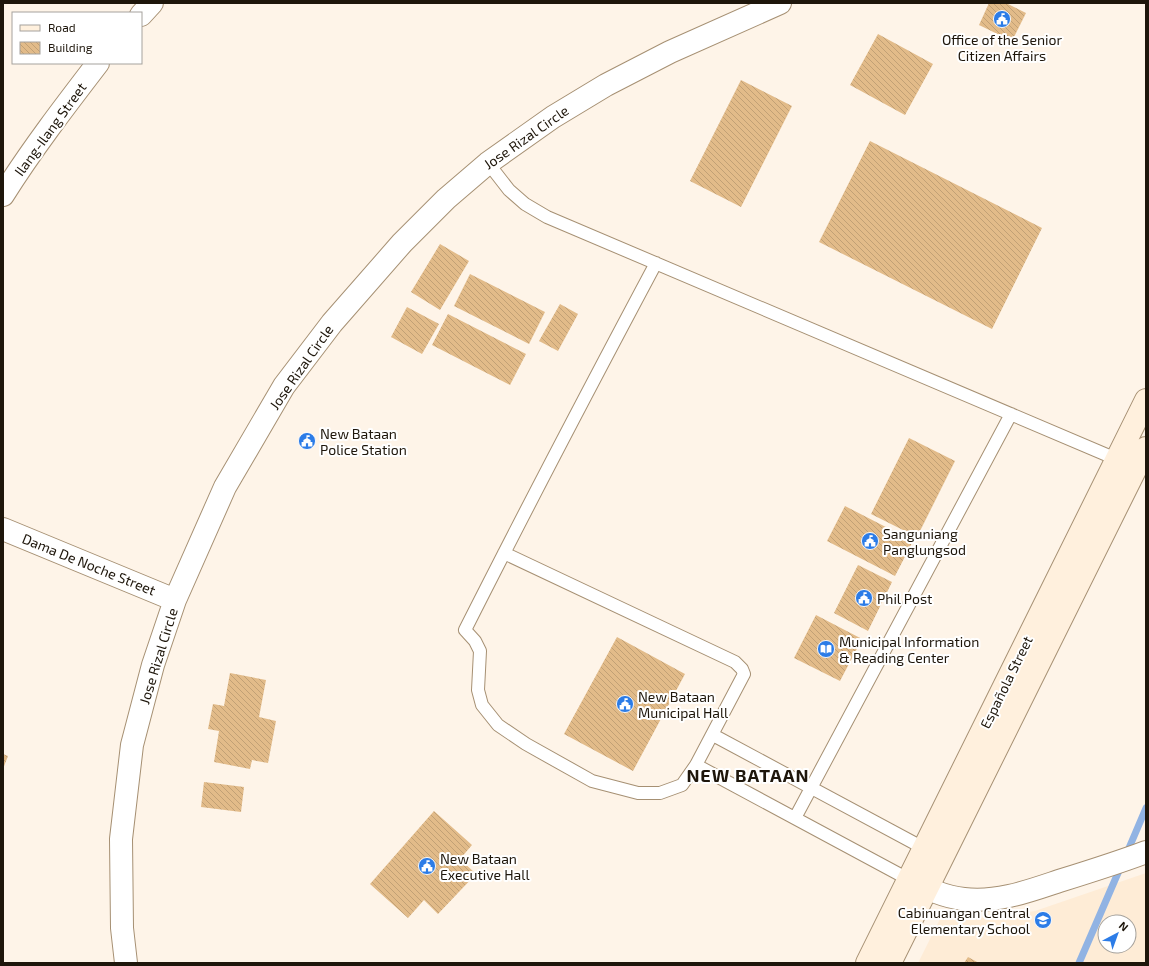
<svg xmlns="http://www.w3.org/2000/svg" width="1149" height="966" font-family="'Exo 2',sans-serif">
<defs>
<pattern id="building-back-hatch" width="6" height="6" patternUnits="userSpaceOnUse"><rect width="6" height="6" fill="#e2bb89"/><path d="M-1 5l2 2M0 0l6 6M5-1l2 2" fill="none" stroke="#c1a075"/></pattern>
</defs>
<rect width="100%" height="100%" fill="#fef4e8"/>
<!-- built -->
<path fill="#feecd6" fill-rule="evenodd" d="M1146 873V963H918L942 915 989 918 1035 911ZM1105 922H1129V946H1105Z"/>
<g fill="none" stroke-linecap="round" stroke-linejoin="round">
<!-- stream -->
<path stroke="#91b3e3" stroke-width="7" d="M1126 855 1146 808
M1079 963 1121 866"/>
</g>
<!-- building -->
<path fill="url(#building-back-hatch)" d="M989 3H1006L1026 13 1012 41 979 25Z
M878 34 933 64 905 115 850 85Z
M741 80 792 106 741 207 690 181Z
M870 141 1042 228 992 329 819 242Z
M440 244 469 261 440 310 411 292Z
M470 274 545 312 529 344 454 306Z
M560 304 578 314 558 351 539 341Z
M407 307 439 324 422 354 391 337Z
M448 314 526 354 510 385 432 345Z
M909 438 955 461 917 537 871 514Z
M845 506 913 541 895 576 827 541Z
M858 565 892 582 868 631 834 613Z
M816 615 862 639 840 681 794 658Z
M617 637 685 674 633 771 564 734Z
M230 673 266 680 259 717 276 721 268 763 252 760 250 769 214 762 219 731 208 729 213 704 224 706Z
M3 754 8 756 3 769Z
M204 782 244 787 241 812 201 807Z
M434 811 472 845 460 859 476 874 438 914 424 900 408 918 370 884Z
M968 957 979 963H964Z"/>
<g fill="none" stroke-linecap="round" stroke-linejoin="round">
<!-- lane casing -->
<g stroke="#a69073" stroke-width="14">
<path id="lane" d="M488 163 509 190 525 204 547 217 1121 461
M504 553 735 662 742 669 744 674 696 765 682 785 660 793H638L592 781 526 744 498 725 482 705 478 690 480 651 475 641 465 630C527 507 591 385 656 263
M713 735 929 851
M696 765 908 879
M795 818 1011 414"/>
</g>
<!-- street casing -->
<g stroke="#a69073" stroke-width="24">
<path id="street" d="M141 15 152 3
M3 195C32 149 65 106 98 63
M3 529 175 600
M910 880C928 889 944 897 964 899 997 903 1029 891 1059 881 1088 872 1117 863 1146 852
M126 963 122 928 121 839 132 745 153 665 175 600 225 487 284 386 332 323 402 243 446 199 488 163 553 117 606 85 670 52 780 3"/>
</g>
<!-- secondary casing -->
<g stroke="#a69073" stroke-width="24">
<path id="secondary" d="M867 963 1146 400
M890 963 1146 448"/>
</g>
<!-- lane -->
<use href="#lane" stroke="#fff" stroke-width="12"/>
<!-- street -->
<use href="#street" stroke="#fff" stroke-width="22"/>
<!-- secondary -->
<use href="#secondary" stroke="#fff0dd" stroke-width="22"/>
</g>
<!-- icons -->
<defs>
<g id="civic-disc" transform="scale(0.9)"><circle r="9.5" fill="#2c7ce7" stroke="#fff"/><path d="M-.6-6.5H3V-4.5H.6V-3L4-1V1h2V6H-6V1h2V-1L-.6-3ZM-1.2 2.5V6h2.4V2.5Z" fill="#fff"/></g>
<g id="library-disc" transform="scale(0.9)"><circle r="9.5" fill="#2c7ce7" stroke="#fff"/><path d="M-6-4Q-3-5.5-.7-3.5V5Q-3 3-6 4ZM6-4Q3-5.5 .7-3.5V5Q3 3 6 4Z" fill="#fff"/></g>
<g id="school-disc" transform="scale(0.9)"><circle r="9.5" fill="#2c7ce7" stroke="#fff"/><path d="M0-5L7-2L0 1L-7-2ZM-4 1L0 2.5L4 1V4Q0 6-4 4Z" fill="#fff"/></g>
</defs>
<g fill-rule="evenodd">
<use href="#civic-disc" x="1002" y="19"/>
<use href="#civic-disc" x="307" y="441"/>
<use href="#civic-disc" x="870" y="541"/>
<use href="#civic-disc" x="864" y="598"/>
<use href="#library-disc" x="826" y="649"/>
<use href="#civic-disc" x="625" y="704"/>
<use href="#civic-disc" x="427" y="866"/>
<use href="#school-disc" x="1043" y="920"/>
</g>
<g text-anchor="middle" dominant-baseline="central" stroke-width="4" stroke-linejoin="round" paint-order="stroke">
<!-- poi labels -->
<g font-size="14" fill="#1e160b" stroke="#fff" text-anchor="start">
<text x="1002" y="39" text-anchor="middle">Office of the Senior<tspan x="1002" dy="16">Citizen Affairs</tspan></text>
<text x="320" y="433">New Bataan<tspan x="320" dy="16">Police Station</tspan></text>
<text x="883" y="533">Sanguniang<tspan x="883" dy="16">Panglungsod</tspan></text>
<text x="877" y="598">Phil Post</text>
<text x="839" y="641">Municipal Information<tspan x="839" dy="16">&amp; Reading Center</tspan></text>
<text x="638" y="696">New Bataan<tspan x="638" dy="16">Municipal Hall</tspan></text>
<text x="440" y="858">New Bataan<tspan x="440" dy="16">Executive Hall</tspan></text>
<text x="1030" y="912" text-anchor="end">Cabinuangan Central<tspan x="1030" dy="16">Elementary School</tspan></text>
</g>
<!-- street labels -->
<g font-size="14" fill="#1e160b" stroke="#fff">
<text transform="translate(50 129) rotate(-54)">Ilang-Ilang Street</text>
<text transform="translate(526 137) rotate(-35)">Jose Rizal Circle</text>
<text transform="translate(301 367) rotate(-55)">Jose Rizal Circle</text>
<text transform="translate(89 564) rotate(22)">Dama De Noche Street</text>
<text transform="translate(158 656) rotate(-73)">Jose Rizal Circle</text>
<text transform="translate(1006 682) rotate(-64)">Española Street</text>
</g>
<!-- district labels -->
<g font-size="18" font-weight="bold" letter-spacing="1" fill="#1e160b" stroke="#fff">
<text x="748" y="775">NEW BATAAN</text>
</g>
</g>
<!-- border -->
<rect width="1149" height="966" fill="none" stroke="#1e160b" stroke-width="8"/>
<!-- legend -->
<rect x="12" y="12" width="130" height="52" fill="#ffffff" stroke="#a5a29d"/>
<rect x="20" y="25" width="20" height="6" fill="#fff0dd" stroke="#a5a29d"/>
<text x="48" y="32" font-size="12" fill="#1e160b">Road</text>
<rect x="20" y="42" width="20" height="12" fill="url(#building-back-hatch)" stroke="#a5a29d"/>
<text x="48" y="52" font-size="12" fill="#1e160b">Building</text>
<!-- north arrow -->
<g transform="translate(1117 934) rotate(41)"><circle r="19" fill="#ffffff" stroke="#a5a29d"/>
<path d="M0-3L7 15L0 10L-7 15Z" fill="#2c7ce7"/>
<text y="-6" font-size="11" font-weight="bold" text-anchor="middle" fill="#1e160b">N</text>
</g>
</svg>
